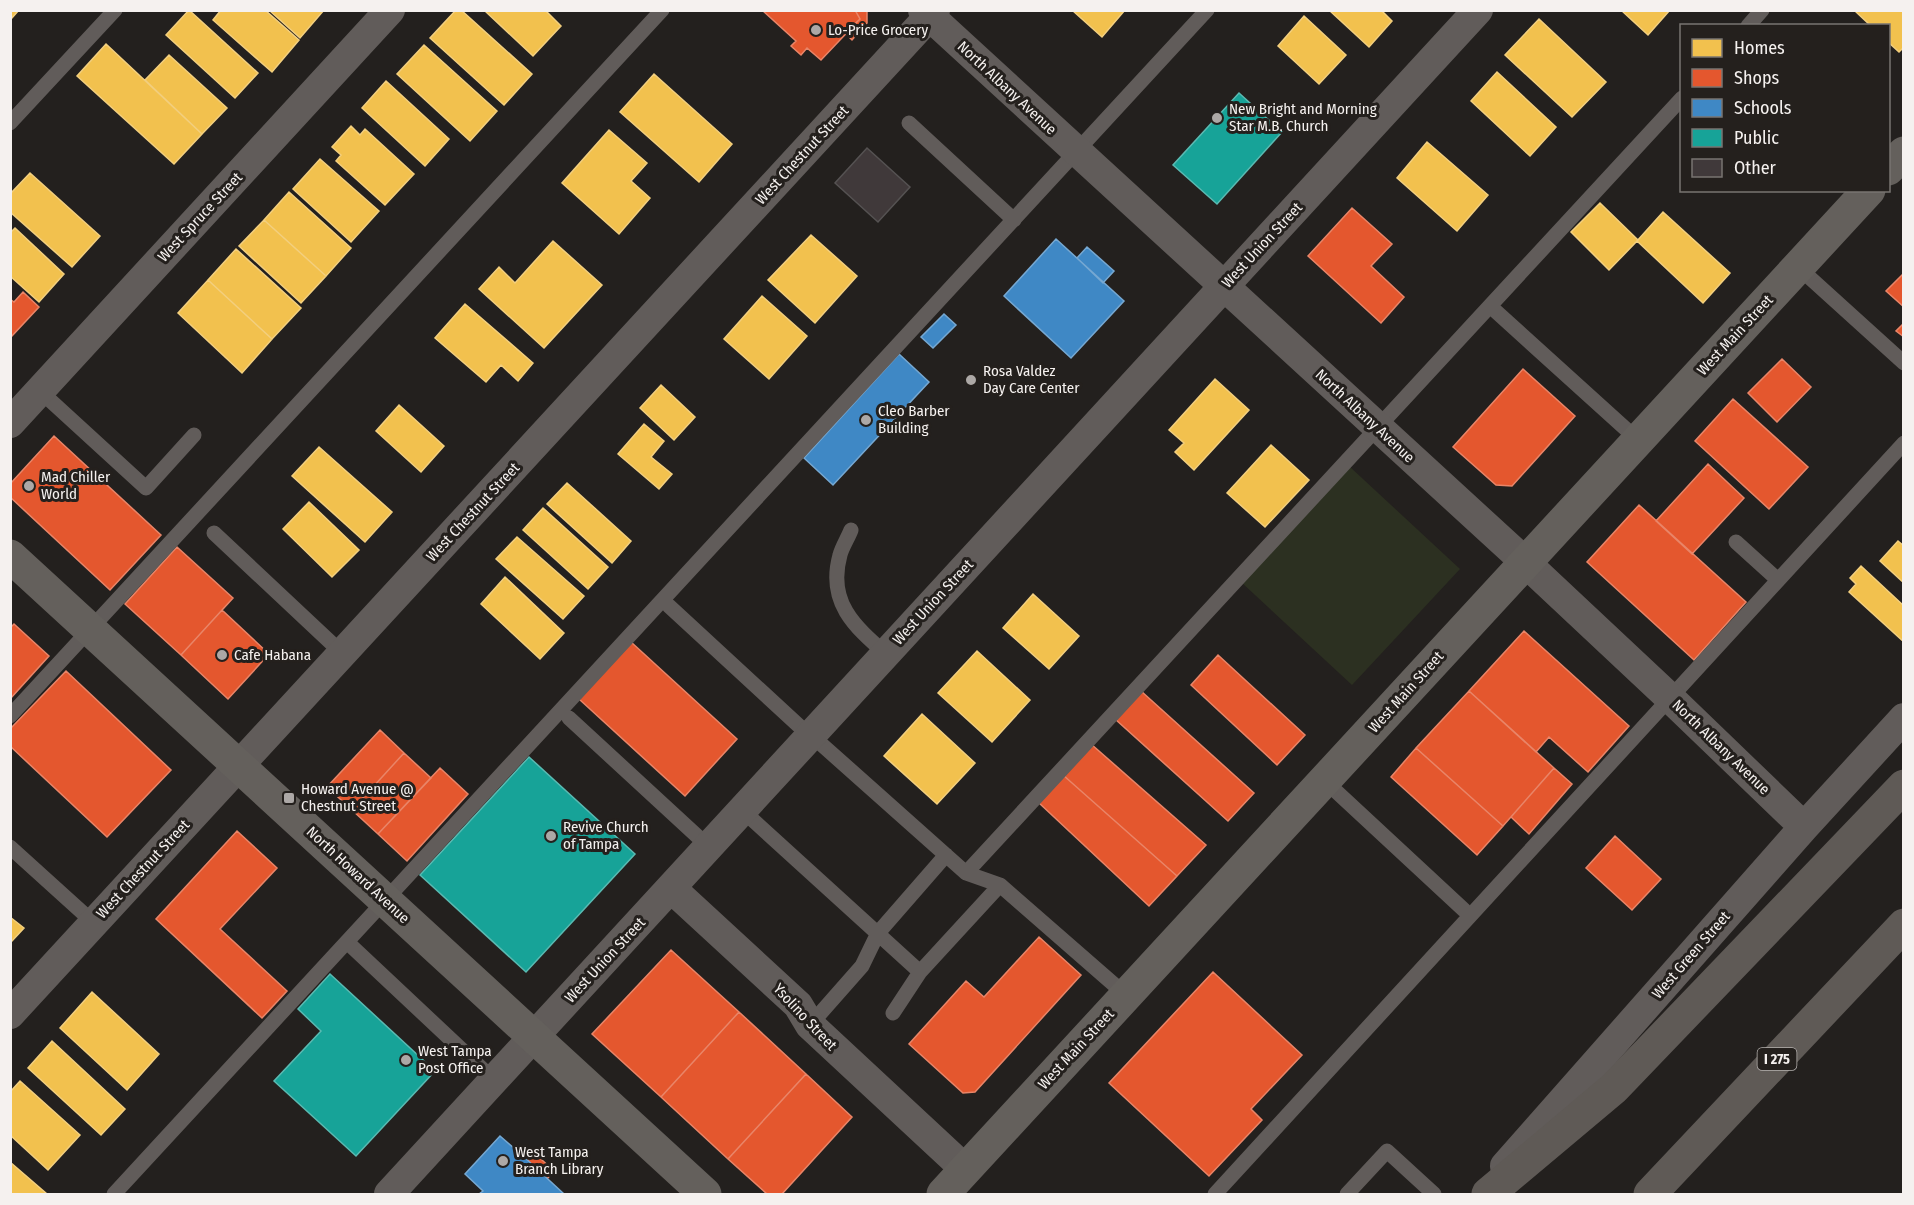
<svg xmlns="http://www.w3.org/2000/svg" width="1914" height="1205" font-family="'Fira Sans Condensed',sans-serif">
<rect width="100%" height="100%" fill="#23201e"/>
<!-- green -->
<path fill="#2c3021" d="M1349 466 1460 569 1352 685 1241 582Z"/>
<!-- homes -->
<path fill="#f2c14e" stroke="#f3cf7e" stroke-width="1.5" d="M10 10H19L12 18Z
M189 10 258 73 235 98 166 35Z
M221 10H265L299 40 272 72 213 20Z
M269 10H324L300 38Z
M456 10H461L532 74 504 105 430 38Z
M484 10H545L561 26 533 56Z
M1072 10H1125L1102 37Z
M1329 10H1381L1392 21 1369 47Z
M1621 10H1670L1648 35Z
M1854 10H1904V47L1899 52 1888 42V26H1871Z
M1304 16 1346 55 1319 84 1278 46Z
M1539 19 1606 82 1572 117 1505 55Z
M106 44 202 134 174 164 77 76Z
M424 45 497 111 470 141 397 74Z
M169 55 227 108 202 134 145 80Z
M1497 72 1556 127 1530 156 1471 101Z
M654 74 732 144 699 182 620 112Z
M386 81 449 139 425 166 362 108Z
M351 126 360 135 365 129 414 174 385 205 336 161 341 155 332 147Z
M609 130 647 163 631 181 650 198 619 234 562 183Z
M1427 142 1488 195 1457 231 1397 178Z
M320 159 379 211 351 242 293 189Z
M30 173 100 236 72 267 10 212V194Z
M289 192 351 248 326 276 264 220Z
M1600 203 1638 240 1609 270 1571 232Z
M1663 212 1730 273 1703 303 1637 241Z
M264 220 326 276 301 303 239 246Z
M15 228 64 274 39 302 10 276V233Z
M811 235 857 276 815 323 768 280Z
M553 241 602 285 544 348 479 289 499 267 515 283Z
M236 249 301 308 272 339 208 280Z
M208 280 272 339 242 373 178 313Z
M762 296 807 336 769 379 724 339Z
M465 304 533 363 518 381 501 365 486 382 435 338Z
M1215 379 1249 410 1194 470 1175 452 1184 443 1169 430Z
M661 385 695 417 674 440 640 408Z
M399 405 444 446 421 472 376 431Z
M644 424 664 441 651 457 672 474 659 489 618 454Z
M1271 445 1309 480 1265 527 1227 493Z
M319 447 392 512 365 542 292 476Z
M567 483 631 541 612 563 547 504Z
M309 502 359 550 332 577 283 529Z
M543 508 608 567 588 589 523 530Z
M517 537 584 596 563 619 496 559Z
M1898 541 1904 546V583L1880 561Z
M1861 566 1904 606V642L1849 592 1856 584 1850 578Z
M505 577 564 633 540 659 481 604Z
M1033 594 1079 636 1049 669 1003 628Z
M977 651 1030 700 992 742 938 693Z
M922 714 975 763 937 804 884 756Z
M10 917 24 928 10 943Z
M92 992 159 1054 127 1090 60 1028Z
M52 1041 125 1109 101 1135 28 1068Z
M20 1081 80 1135 48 1170 10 1135V1092Z
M10 1162 47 1194H10Z"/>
<!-- shops -->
<path fill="#e4572e" stroke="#e98568" stroke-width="1.5" d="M762 10H855L860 19 821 60 807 48 801 55 791 46 796 41Z
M855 10H867V23L852 40 845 33 860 19Z
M1352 208 1392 244 1371 266 1404 297 1381 323 1308 256Z
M1904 273V307L1886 291Z
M23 292 39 307 10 338V299L14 302Z
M1904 323V337L1896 331Z
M1782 359 1811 387 1777 422 1748 393Z
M1523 369 1575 416 1512 486 1496 485 1453 447Z
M1733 399 1808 467 1769 509 1695 441Z
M54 436 161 535 110 590 10 497V484Z
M1708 464 1744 498 1692 554 1656 521Z
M1639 505 1746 602 1694 660 1587 562Z
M177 547 233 598 181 655 125 604Z
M222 610 269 654 228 699 181 655Z
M14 624 49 656 10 699V628Z
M1524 631 1629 726 1588 772 1549 737 1536 752 1469 691Z
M631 642 737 739 685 796 579 699Z
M1218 655 1305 735 1277 765 1191 685Z
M66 671 171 770 107 837 10 746V729Z
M1141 691 1254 793 1228 821 1115 719Z
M1469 691 1554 768 1503 826 1416 748Z
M380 730 404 753 352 810 327 787Z
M1091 744 1206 845 1177 876 1063 775Z
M1416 748 1503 826 1477 855 1391 777Z
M404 753 431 778 378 834 352 810Z
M440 768 468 794 407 861 378 834Z
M1554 768 1572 784 1529 834 1511 817Z
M1063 775 1177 876 1149 906 1038 802Z
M237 831 277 868 220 929 287 991 262 1018 156 919Z
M1615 836 1661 879 1632 910 1586 868Z
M1039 937 1081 975 975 1092 963 1093 909 1044 966 981 984 997Z
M671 950 739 1012 661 1097 592 1034Z
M1213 972 1302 1055 1251 1109 1262 1120 1209 1176 1109 1083Z
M739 1012 806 1074 728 1159 661 1097Z
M806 1074 852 1117 782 1194H767L728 1159Z
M530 1149 554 1171 547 1179 523 1156Z"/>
<!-- schools -->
<path fill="#3f88c5" stroke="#76a8d2" stroke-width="1.5" d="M1056 239 1124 301 1071 358 1004 296Z
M1087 247 1114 271 1103 283 1077 258Z
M944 314 956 325 933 348 921 337Z
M899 354 929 382 833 485 804 458Z
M500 1136 523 1156 564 1194H479L483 1191 465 1174Z"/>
<!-- public -->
<path fill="#17a398" stroke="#5abab2" stroke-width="1.5" d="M1239 93 1282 132 1217 204 1173 165Z
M529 757 635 854 526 972 420 875Z
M330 974 435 1071 356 1156 274 1081 321 1031 298 1009Z"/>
<!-- building -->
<path fill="#40393a" stroke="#555252" stroke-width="1.5" d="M867 148 910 187 878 222 835 183Z"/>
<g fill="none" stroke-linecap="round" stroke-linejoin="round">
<!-- lane -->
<path stroke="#615c5a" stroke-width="15" d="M1748 26 1762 10
M10 123 115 10
M909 123 1014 220
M1798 267 1904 363
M1490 306 1638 440
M40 391 146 488 194 435
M851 530C848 538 842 547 840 555 827 602 854 626 886 654
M214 533 343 654
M1736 542 1778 580
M669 606 810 736
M10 716 662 10
M569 718 709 847
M811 735 966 873 1000 885 1126 995
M1325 781 1464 910
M743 811 920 972
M10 847 94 923
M966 873 1682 98
M347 942 494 1080
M893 1013 920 972 1000 885
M810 1025 862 966 878 933 946 855
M114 1194 1207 10
M1215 1194 1904 443
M1347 1194 1387 1151 1434 1194"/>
<!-- street -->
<path stroke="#615c5a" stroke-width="30" d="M923 10 1525 562 1670 698 1804 827
M10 423 390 10
M671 888 798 1005 810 1025 966 1170
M10 1014 935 10
M1505 1166 1804 827 1904 718
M389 1194 1478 10"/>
<!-- secondary -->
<path stroke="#64605c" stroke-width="33" d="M1888 169 1904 153
M10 556 705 1194
M943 1194 1869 190"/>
<!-- highway -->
<path stroke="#5f5a56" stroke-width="33" d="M1488 1194 1614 1088 1904 786
M1650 1194 1904 925"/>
</g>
<!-- markers -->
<g fill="#aca8a6" stroke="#24201d" stroke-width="2">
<circle cx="816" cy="30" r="6"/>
<circle cx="1217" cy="118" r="6"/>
<circle cx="971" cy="380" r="6"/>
<circle cx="866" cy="420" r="6"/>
<circle cx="29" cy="486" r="6"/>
<circle cx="222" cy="655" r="6"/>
<rect x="283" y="792" width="12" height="12" rx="3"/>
<circle cx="551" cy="836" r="6"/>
<circle cx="406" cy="1060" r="6"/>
<circle cx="503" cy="1161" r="6"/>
</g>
<g text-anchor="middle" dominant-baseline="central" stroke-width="6" stroke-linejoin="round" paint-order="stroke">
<!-- shield labels -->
<rect fill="#24201d" stroke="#b6b2b0" stroke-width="1.5" x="1757.5" y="1048" width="39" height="22" rx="4.5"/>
<g font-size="14" font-weight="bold" fill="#f5f1ef">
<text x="1777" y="1059">I 275</text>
</g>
<!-- poi labels -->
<g font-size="15" fill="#f5f1ef" stroke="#24201d" text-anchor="start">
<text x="828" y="30">Lo-Price Grocery</text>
<text x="1229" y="109">New Bright and Morning<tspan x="1229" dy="17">Star M.B. Church</tspan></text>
<text x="983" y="371">Rosa Valdez<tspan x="983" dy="17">Day Care Center</tspan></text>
<text x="878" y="411">Cleo Barber<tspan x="878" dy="17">Building</tspan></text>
<text x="41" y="477">Mad Chiller<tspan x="41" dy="17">World</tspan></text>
<text x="234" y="655">Cafe Habana</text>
<text x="301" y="789">Howard Avenue @<tspan x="301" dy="17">Chestnut Street</tspan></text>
<text x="563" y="827">Revive Church<tspan x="563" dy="17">of Tampa</tspan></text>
<text x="418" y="1051">West Tampa<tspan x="418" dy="17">Post Office</tspan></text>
<text x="515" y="1152">West Tampa<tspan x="515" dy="17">Branch Library</tspan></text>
</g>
<!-- street labels -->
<g font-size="15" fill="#f5f1ef" stroke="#24201d">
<text transform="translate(1007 88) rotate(43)">North Albany Avenue</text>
<text transform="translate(802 155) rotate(-47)">West Chestnut Street</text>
<text transform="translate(200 217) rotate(-47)">West Spruce Street</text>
<text transform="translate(1262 245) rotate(-47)">West Union Street</text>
<text transform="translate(1735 335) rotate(-47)">West Main Street</text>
<text transform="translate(1365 416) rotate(43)">North Albany Avenue</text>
<text transform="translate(473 512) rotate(-47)">West Chestnut Street</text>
<text transform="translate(933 602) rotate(-47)">West Union Street</text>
<text transform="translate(1406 692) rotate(-48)">West Main Street</text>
<text transform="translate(1721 747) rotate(44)">North Albany Avenue</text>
<text transform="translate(143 869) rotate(-47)">West Chestnut Street</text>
<text transform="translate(358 875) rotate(43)">North Howard Avenue</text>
<text transform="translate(1691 955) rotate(-49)">West Green Street</text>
<text transform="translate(605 960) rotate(-47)">West Union Street</text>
<text transform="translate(805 1017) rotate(47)">Ysolino Street</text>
<text transform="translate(1076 1049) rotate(-47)">West Main Street</text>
</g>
</g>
<!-- border -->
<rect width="1914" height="1205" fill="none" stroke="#f5f1ef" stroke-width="24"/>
<!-- legend -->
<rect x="1680" y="24" width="210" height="168" fill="#24201d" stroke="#787471" stroke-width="1.5"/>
<rect x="1692" y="39" width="30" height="18" fill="#f2c14e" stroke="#787471" stroke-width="1.5"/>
<text x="1734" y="54" font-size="18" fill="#f5f1ef">Homes</text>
<rect x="1692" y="69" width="30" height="18" fill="#e4572e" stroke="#787471" stroke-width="1.5"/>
<text x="1734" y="84" font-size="18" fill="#f5f1ef">Shops</text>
<rect x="1692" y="99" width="30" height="18" fill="#3f88c5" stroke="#787471" stroke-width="1.5"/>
<text x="1734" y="114" font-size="18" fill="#f5f1ef">Schools</text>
<rect x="1692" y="129" width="30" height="18" fill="#17a398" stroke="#787471" stroke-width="1.5"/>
<text x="1734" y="144" font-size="18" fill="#f5f1ef">Public</text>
<rect x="1692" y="159" width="30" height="18" fill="#40393a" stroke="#787471" stroke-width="1.5"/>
<text x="1734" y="174" font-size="18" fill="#f5f1ef">Other</text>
</svg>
